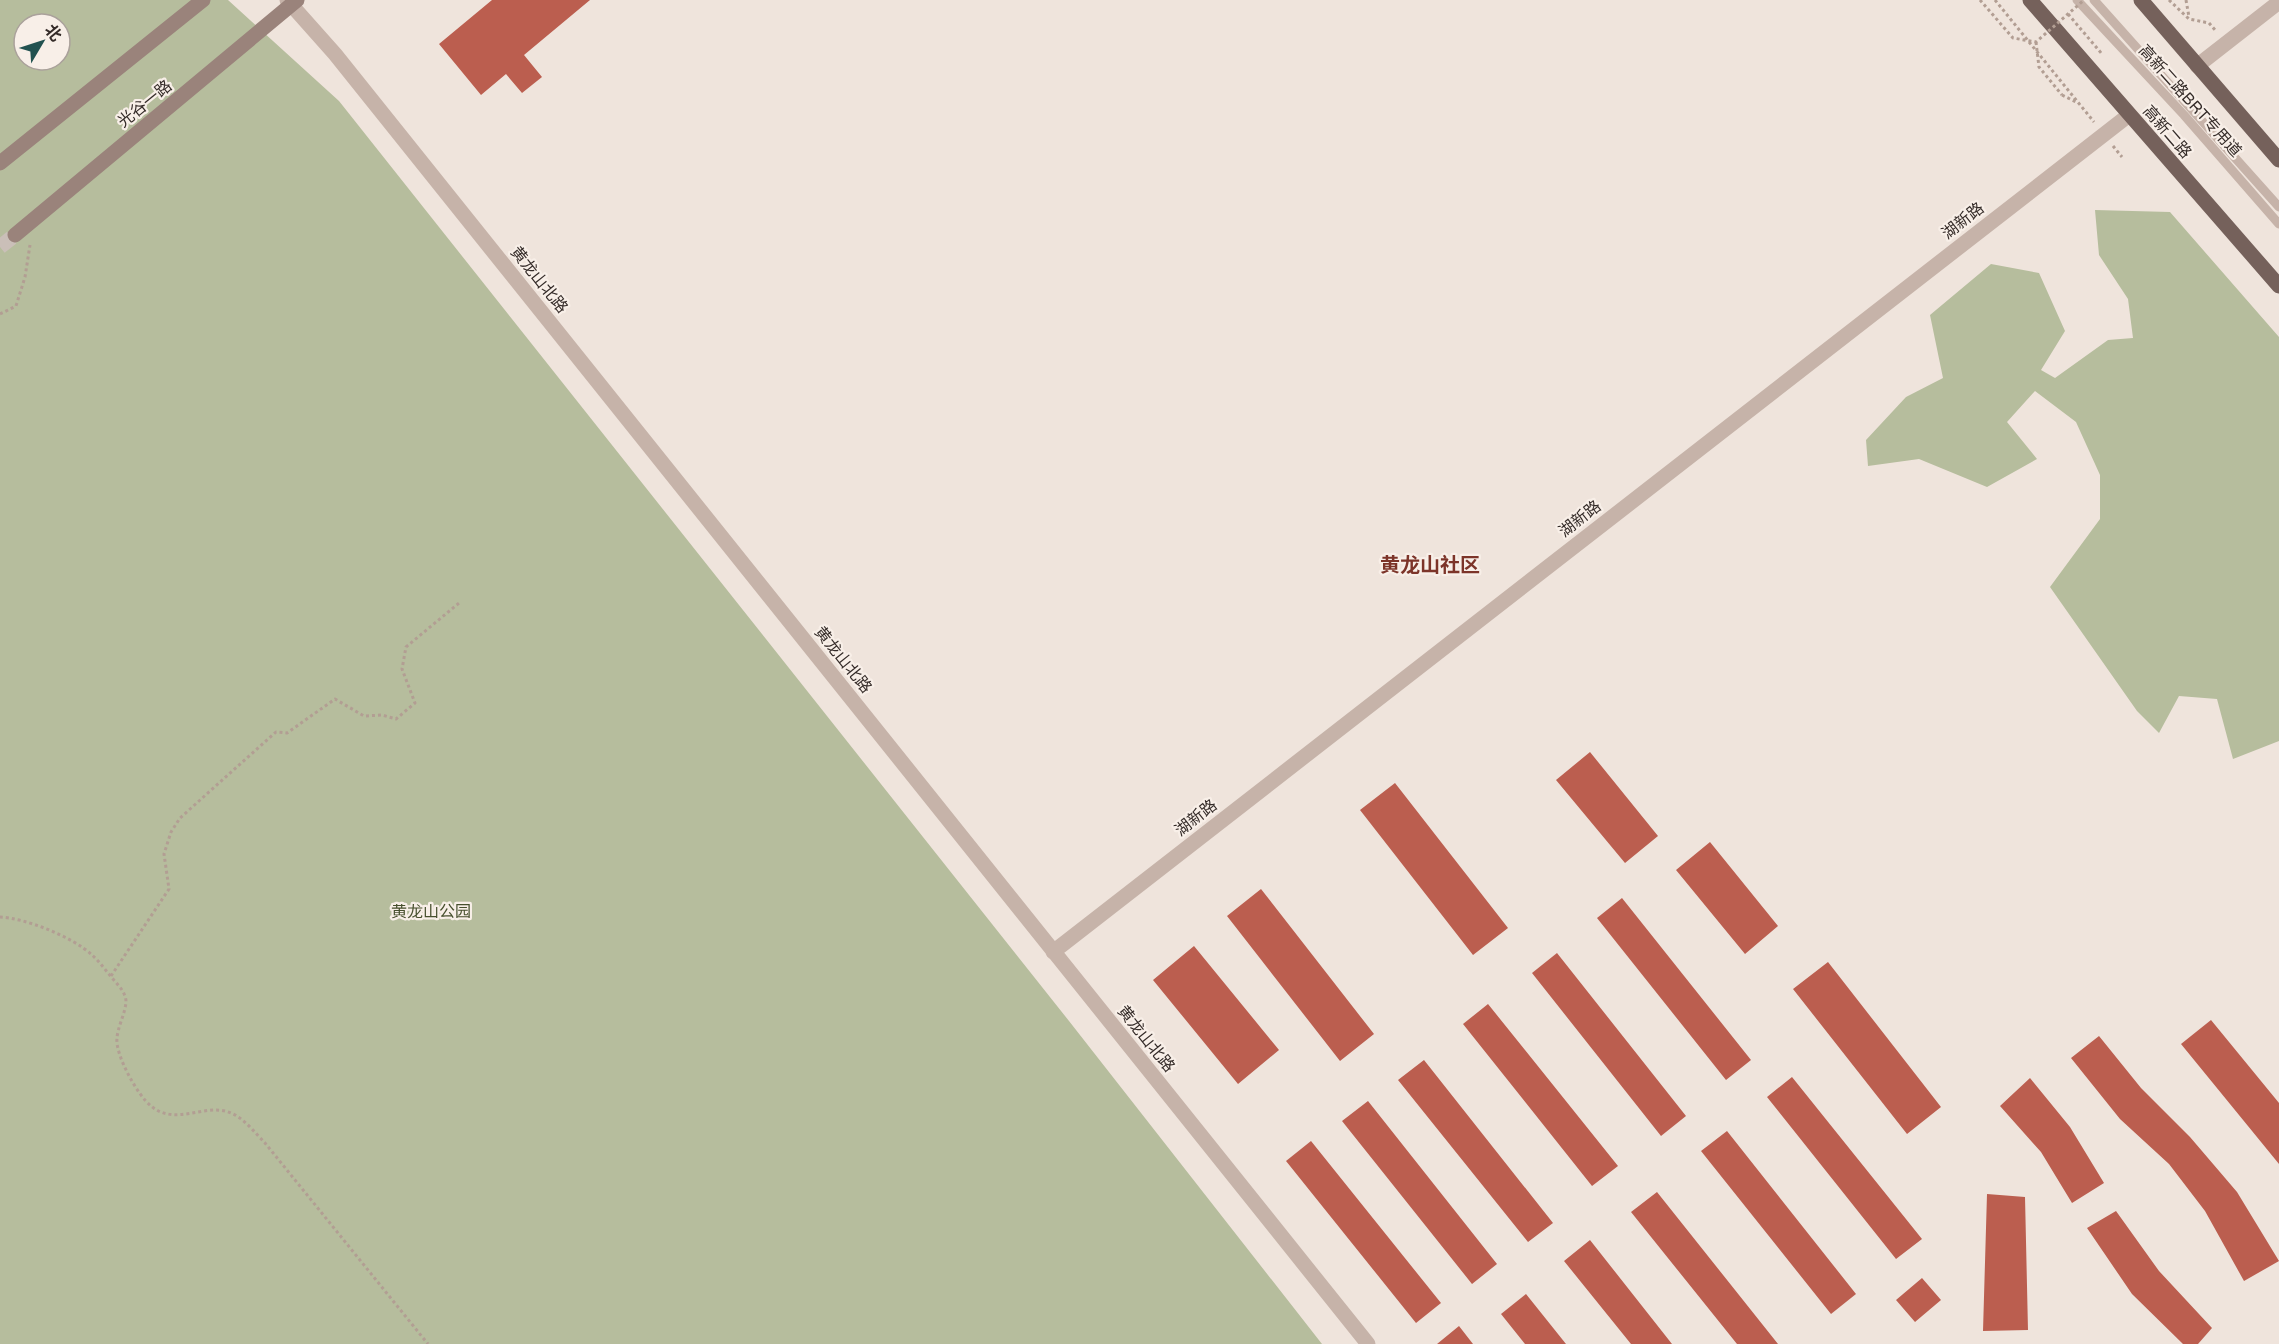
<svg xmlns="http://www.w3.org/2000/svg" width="2279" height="1344" font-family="'Varela Round','Noto Sans SC',sans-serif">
<rect width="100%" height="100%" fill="#efe4dc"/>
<!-- green -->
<path fill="#b6bd9d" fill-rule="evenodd" d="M0 0H228L339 101 1069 1021 1322 1344H0ZM24 24H60V60H24Z
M2095 210 2170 212 2279 337V741L2233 759 2217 699 2179 696 2159 733 2137 711 2050 587 2100 519V475L2076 422 2035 391 2007 422 2037 459 1987 487 1919 459 1868 466 1866 440 1906 397 1943 378 1930 315 1991 264 2039 273 2065 331 2041 370 2055 378 2108 340 2133 338 2128 299 2099 255Z"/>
<!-- building -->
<path fill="#bb5e4f" d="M492 0H590L524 55 542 77 522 93 506 74 481 95 439 44Z
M1590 752 1658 836 1625 863 1556 780Z
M1395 783 1508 928 1473 955 1360 810Z
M1710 842 1778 926 1745 954 1676 870Z
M1261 889 1374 1034 1340 1061 1227 916Z
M1622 898 1751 1060 1726 1080 1597 918Z
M1194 946 1279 1050 1238 1084 1153 980Z
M1557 953 1686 1116 1661 1136 1532 973Z
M1828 962 1941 1107 1907 1134 1793 989Z
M1488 1004 1618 1166 1592 1186 1463 1024Z
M2211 1020 2279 1103V1164L2181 1044Z
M2099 1036 2141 1088 2190 1137 2237 1192 2279 1261 2244 1281 2205 1211 2169 1164 2120 1119 2071 1058Z
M1424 1060 1553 1223 1528 1242 1398 1080Z
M1792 1077 1922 1239 1896 1259 1767 1097Z
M2030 1078 2070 1127 2104 1183 2072 1203 2041 1152 2000 1106Z
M1368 1101 1497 1264 1472 1284 1342 1121Z
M1727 1131 1856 1294 1831 1314 1701 1151Z
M1311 1141 1441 1303 1416 1323 1286 1161Z
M1657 1192 1778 1344H1737L1631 1212Z
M1987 1194 2025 1197 2028 1330 1983 1331Z
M2116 1211 2159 1271 2212 1328 2198 1344H2183L2132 1294 2087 1228Z
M1590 1240 1672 1344H1631L1564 1261Z
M1922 1278 1941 1300 1915 1322 1896 1300Z
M1526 1294 1566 1344H1525L1501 1314Z
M1459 1326 1473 1344H1437Z"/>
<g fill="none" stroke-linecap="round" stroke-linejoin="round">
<!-- secondary-tunnel -->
<path stroke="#cabfb8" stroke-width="15" stroke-dasharray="15 8" stroke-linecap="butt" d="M0 247 15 235"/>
<!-- path -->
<path stroke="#b29e93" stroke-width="3" stroke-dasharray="3 3" stroke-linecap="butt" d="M1995 0 2094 122
M2169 0 2189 19 2209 23 2215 30
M2186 0 2189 17
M2068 14 2102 54
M2062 95 2076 102
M2113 146 2122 157
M0 314 16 306 25 277 30 245
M0 917C25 918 73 937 92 955 100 962 106 971 113 979 119 986 126 993 126 1002 125 1014 118 1026 117 1038 115 1055 138 1096 151 1106 176 1127 205 1102 231 1113 244 1118 256 1134 265 1143L428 1344
M111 976 169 889 164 854 171 832 180 818 276 732 287 733 335 699 364 716 382 715 396 719 415 703 402 669 406 647 459 603"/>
<!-- service -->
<path stroke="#c6b3a9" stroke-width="9" d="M2077 0 2184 115 2279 224
M2094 0 2279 207"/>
<!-- tertiary -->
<path stroke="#c6b3a9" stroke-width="15" d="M287 0 335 54 1368 1344
M2197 66 2279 2
M1053 952 2129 115"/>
<!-- secondary -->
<path stroke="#9a837b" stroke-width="15" d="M0 163 203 0
M15 235 297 0"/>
<!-- primary -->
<path stroke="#75615b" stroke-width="15" d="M2030 0 2279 286
M2141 0 2279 160"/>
<!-- path-bridge -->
<path stroke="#b29e93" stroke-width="3" stroke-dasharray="3 3" stroke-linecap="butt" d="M1980 0 2013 38 2036 42 2084 0
M2036 42 2039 67 2062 95"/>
</g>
<g text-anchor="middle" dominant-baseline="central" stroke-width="4.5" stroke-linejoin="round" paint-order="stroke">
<!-- street labels -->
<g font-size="16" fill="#342b28" stroke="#f8efe8">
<text transform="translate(2190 101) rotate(48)">高新二路BRT专用道</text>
<text transform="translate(145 104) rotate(-39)">光谷一路</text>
<text transform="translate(2167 132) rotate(49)">高新二路</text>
<text transform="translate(1963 221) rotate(-38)">湖新路</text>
<text transform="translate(539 280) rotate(51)">黄龙山北路</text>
<text transform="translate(1580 519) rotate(-38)">湖新路</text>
<text transform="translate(843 660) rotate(51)">黄龙山北路</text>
<text transform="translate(1196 818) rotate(-38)">湖新路</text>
<text transform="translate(1146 1039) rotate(51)">黄龙山北路</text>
</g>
<!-- park labels -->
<g font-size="16" fill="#47502e" stroke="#f8efe8">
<text x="431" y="912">黄龙山公园</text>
</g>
<!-- quarter labels -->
<g font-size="20" font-weight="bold" fill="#7c3429" stroke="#f8efe8">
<text x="1430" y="566">黄龙山社区</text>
</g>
</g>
<!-- north arrow -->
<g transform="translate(42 42) rotate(51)"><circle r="28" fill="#f8efe8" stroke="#aaa19b" stroke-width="1.5"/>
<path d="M0-4.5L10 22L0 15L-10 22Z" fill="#225250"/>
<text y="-9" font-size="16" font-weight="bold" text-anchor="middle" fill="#342b28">北</text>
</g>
</svg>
